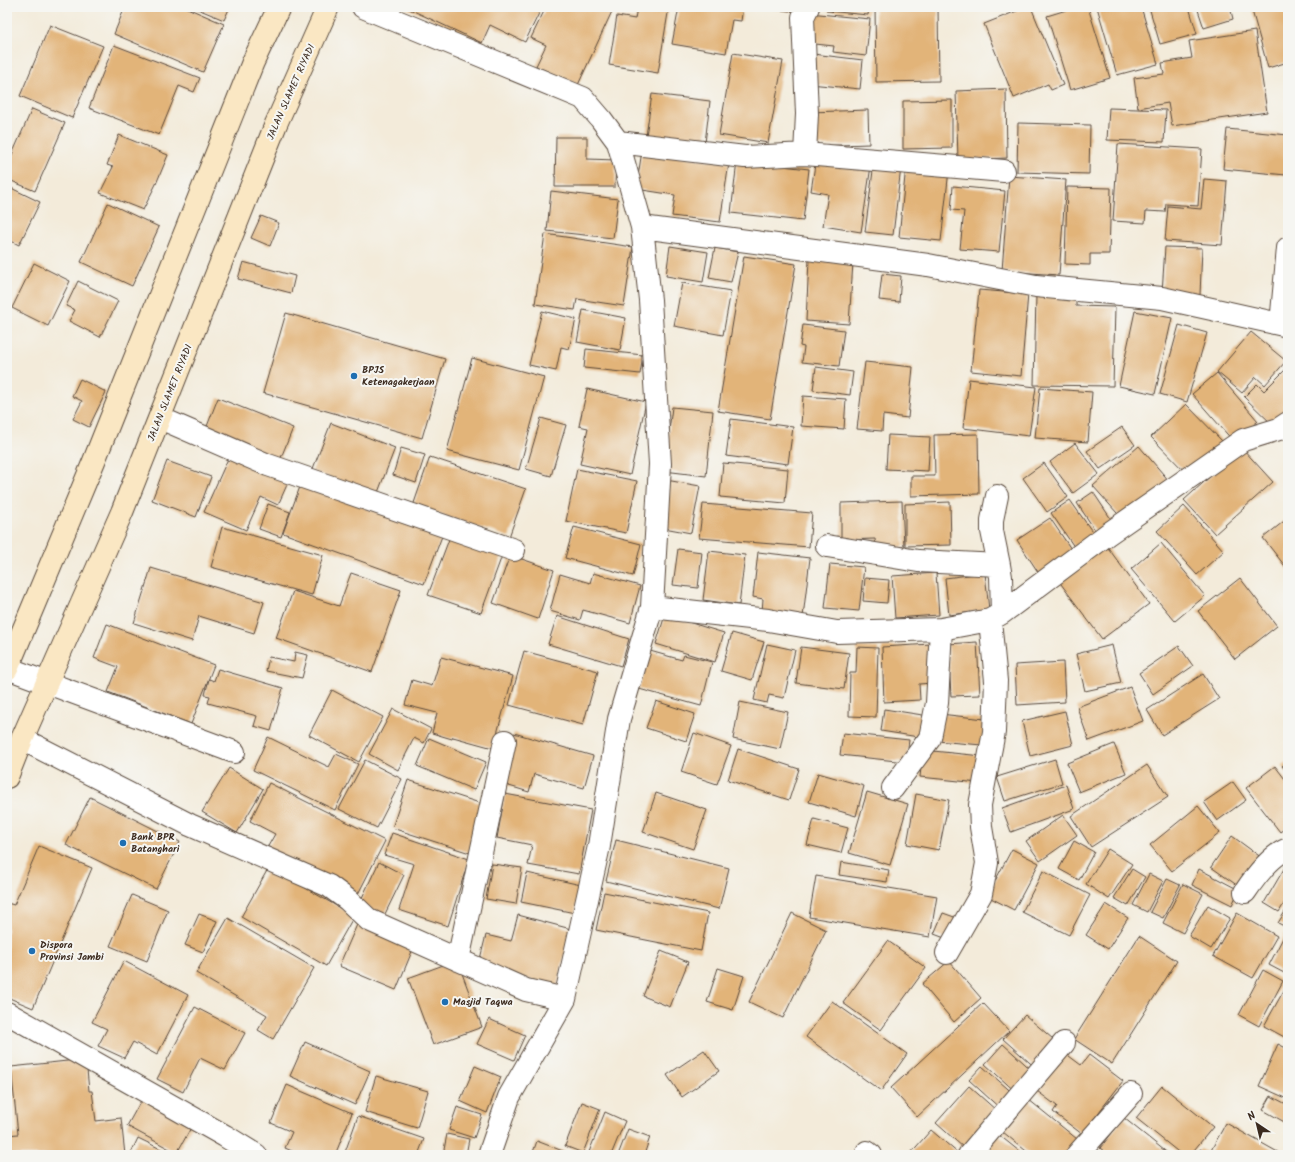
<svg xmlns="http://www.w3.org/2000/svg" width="1295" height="1162" font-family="Kalam,sans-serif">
<rect width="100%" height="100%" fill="#f6f6f2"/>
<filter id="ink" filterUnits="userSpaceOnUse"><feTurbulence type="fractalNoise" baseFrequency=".025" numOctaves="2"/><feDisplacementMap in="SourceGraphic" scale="8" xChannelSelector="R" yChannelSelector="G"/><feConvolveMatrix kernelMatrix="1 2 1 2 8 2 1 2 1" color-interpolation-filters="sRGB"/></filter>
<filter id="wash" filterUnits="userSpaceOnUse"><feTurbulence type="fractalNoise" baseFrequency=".012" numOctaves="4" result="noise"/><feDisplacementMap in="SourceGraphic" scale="16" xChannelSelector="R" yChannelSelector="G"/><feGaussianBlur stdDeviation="0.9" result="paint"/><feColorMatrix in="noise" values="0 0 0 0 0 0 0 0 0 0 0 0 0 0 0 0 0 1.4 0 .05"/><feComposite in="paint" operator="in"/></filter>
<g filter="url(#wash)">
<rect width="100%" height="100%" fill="#f3ebda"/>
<g id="blocks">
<!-- building -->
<path fill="#e2b479" d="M125 7H185L224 24 203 72 114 34Z
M193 7H230L224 20Z
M405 7H542L525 42 490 25 482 43Z
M546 7H614L578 85 536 66 546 45 531 38Z
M637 7H669L658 73 609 65 617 16 635 19Z
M679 7H743L741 21 732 20 726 53 672 44Z
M760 7H801L800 12 760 8Z
M827 7H869L868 15 827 11Z
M875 7H938L939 81 876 82Z
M1027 7H1031L1063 85 1051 90 1048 84 1014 98 984 24Z
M1076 7H1088L1110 78 1070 90 1047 16Z
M1097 7H1141L1158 64 1117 75Z
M1149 7H1189L1197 34 1160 44Z
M1197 7H1230L1233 19 1204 28Z
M1251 7H1288V62L1268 68Z
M809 13 870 19 866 56 833 52 834 46 806 43Z
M50 25 103 46 72 118 20 96Z
M1255 31 1267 112 1172 126 1168 103 1138 108 1134 78 1164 74 1162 63 1192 58 1189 41Z
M114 45 200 78 194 92 179 86 159 135 89 108Z
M733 53 783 61 768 143 719 135Z
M813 54 863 60 860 89 810 84Z
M1006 89 1007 158 958 160 956 91Z
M652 94 710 101 705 143 646 136Z
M952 100V148L903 149V101Z
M1109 108 1166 110 1164 142 1107 140Z
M32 109 65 123 35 191 7 179V166Z
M868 110 869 144 811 146 810 112Z
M1018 123 1090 125 1089 174 1017 172Z
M1227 129 1288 135V159L1286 175 1223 169Z
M119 135 168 155 156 184 143 210 100 193 113 167 107 165Z
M556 137H587V159L616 160 615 187H555Z
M1118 144 1202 149 1198 206 1166 204 1165 212 1146 211 1145 223 1113 221Z
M642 151 729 163 720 222 672 216 675 195 636 189Z
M816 158 871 166 861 232 823 226 828 194 811 191Z
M737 161 809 169 803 221 731 213Z
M874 163 901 167 893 235 865 232Z
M906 166 949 170 941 241 899 237Z
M1009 176 1066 180 1059 275 1002 271Z
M1204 179 1227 181 1222 245 1165 241 1168 206 1201 209Z
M7 186 40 202 19 245 7 239Z
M953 186 1005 191 999 252 960 249 964 211 951 210Z
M1067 187 1111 188 1109 254H1090V265L1065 264Z
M551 191 618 199 613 238 547 231Z
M108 203 159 227 132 286 81 262Z
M261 216 279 223 270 246 251 238Z
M545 234 633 247 624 306 577 299 575 310 535 304Z
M670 246 708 252 703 282 666 276Z
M1165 247 1202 248 1200 295 1162 293Z
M715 248 738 252 731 282 709 278Z
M744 256 796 264 770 419 718 411Z
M809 260 853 262 849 324 806 321Z
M243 262 295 276 291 293 238 279Z
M34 263 70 281 48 326 12 308Z
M882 274 901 276 899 302 879 300Z
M78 281 118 301 100 337 69 321 75 310 66 306Z
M682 283 731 291 723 335 674 326Z
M979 290 1028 294 1021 376 971 371Z
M1036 295 1076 296V306L1115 307 1113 386 1034 385Z
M583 310 626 318 620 350 577 342Z
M542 311 576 319 569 349 561 347 556 371 529 365Z
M1135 311 1172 318 1155 394 1119 386Z
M286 313 445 359 422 438 263 393Z
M803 325 844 330 839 366 802 362 804 347 800 346Z
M1179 325 1207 333 1187 402 1160 394Z
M1251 332 1286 361 1265 385 1256 377 1242 393 1217 372Z
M586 349 643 355 640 374 584 368Z
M472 358 544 377 519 470 447 451Z
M865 362 913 367 908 418 883 415 882 431 857 429Z
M816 367 853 372 850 395 813 390Z
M1288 367V416L1276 428 1244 397 1257 384 1264 391Z
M1217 373 1258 421 1234 442 1192 394Z
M80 379 106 392 89 427 73 419 82 401 72 396Z
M969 379 1036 387 1029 436 963 428Z
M1040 388 1092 392 1088 442 1035 438Z
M587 389 646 402 630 475 580 464 588 428 579 426Z
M803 396 846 399 844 429 801 426Z
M218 398 293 428 278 465 204 434Z
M1186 404 1224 443 1189 476 1151 437Z
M672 407 713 411 706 476 664 471Z
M541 418 566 425 551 476 526 469Z
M731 419 793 427 788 464 726 456Z
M331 423 395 448 377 495 312 471Z
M1122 427 1135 445 1100 469 1087 451Z
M978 434 979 494 911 496V476H935L934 435Z
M888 435 930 437 928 471 886 469Z
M1075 443 1099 474 1073 493 1050 462Z
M1139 446 1170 482 1125 522 1093 486Z
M401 448 425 455 416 483 393 475Z
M1242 448 1273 482 1215 534 1184 500Z
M231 452 290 478 278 505 261 497 246 530 204 512Z
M430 457 526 489 509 537 413 506Z
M167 461 211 477 196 517 152 500Z
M723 463 788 469 785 503 720 497Z
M1044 463 1068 497 1047 512 1023 478Z
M577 469 637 481 626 533 566 521Z
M666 480 700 486 691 533 664 528Z
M301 484 442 536 424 584 283 533Z
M1093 492 1115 525 1099 536 1077 503Z
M1070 500 1096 537 1077 551 1051 513Z
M902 501 904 547H876L875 539 841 540V503Z
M950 502 951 545 905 546V504Z
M268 504 290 512 281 537 259 529Z
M703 504 812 513 809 547 699 538Z
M1184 506 1224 551 1197 575 1157 531Z
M1050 518 1073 552 1040 575 1017 540Z
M1288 518V570L1263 538Z
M222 527 323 555 312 595 211 567Z
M574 527 641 544 633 576 565 558Z
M451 534 503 553 481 613 428 595Z
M1161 543 1205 596 1175 621 1131 569Z
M1106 545 1149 604 1102 639 1058 580Z
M678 549 702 552 698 588 673 585Z
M709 551 745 555 739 605 703 600Z
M758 552 810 558 803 617 762 612 763 599 753 597Z
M510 555 554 570 538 619 493 603Z
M830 564 864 567 859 611 825 608Z
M151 568 264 602 254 633 199 616 192 641 134 623Z
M351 573 401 590 372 672 276 638 293 591 339 606Z
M593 573 640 586 630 623 583 610 580 620 550 611 560 574 590 583Z
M936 573 939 615 895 618 892 576Z
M985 573 989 610 949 615 945 578Z
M865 578 889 580 887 603 863 601Z
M1240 578 1277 626 1235 659 1198 611Z
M665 615 724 633 715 662 656 644Z
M557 616 629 639 621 666 548 644Z
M107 624 214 665 191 724 108 692 118 667 94 658Z
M732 633 764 642 752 680 721 671Z
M977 642 980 695 951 696 948 644Z
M767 644 795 650 784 698 769 695 767 703 754 700Z
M931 644 932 683 919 684 920 700 884 702 882 647Z
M1112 645 1121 683 1085 691 1076 654Z
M1179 646 1193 666 1153 694 1139 673Z
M801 647 849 653 844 689 796 683Z
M857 647 878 648 876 717 849 716 850 673H856Z
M524 651 598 671 583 725 509 705Z
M650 651 682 660 684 655 712 662 701 706 639 689Z
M295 652 308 655 302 678 266 671 269 657 294 662Z
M441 657 513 676 493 748 453 737 452 739 432 733 437 713 405 705 412 680 432 686Z
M1063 662 1065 702 1017 705 1015 665Z
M218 669 283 688 271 731 254 726 257 716 208 703 210 696 205 695 209 679 214 681Z
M1203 674 1219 699 1162 735 1147 710Z
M1130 687 1143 721 1089 741 1077 707Z
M332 690 383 717 359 762 309 735Z
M656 701 695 714 686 741 646 728Z
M740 702 788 712 780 749 733 739Z
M393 709 431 729 424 743 414 738 398 770 369 754Z
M884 709 929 716 925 738 881 731Z
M1065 711 1073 745 1030 756 1022 721Z
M940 714 985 719 982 745 937 741Z
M514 733 593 756 584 788 534 774 529 792 499 783Z
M694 733 731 746 717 784 681 772Z
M843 733 909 740 906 762 840 755Z
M268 737 329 767 336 754 358 764 335 810 253 770Z
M429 738 486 762 474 790 417 766Z
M1114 744 1126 773 1079 792 1067 763Z
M738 749 799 769 789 800 728 780Z
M923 750 982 756 979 783 920 777Z
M1055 759 1062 783 1005 801 997 777Z
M365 760 402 779 377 828 339 809Z
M1288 761V773L1282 766Z
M1147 765 1168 797 1091 847 1071 816Z
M1275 766 1288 783V826L1280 832 1246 788Z
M229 768 263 789 237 833 202 812Z
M818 773 864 786 856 816 809 802Z
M408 780 489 806 473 854 392 828Z
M1233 782 1246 800 1217 821 1204 802Z
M269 783 385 841 358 894 267 848 275 834 250 821Z
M1066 785 1074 809 1011 832 1002 808Z
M867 792 908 804 890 865 849 853Z
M656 793 707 810 693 849 643 832Z
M505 794 591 810 579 874 528 865 532 845 497 838Z
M916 794 949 800 939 850 907 844Z
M90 797 180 842 156 889 66 845Z
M1198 806 1220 833 1172 871 1150 845Z
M1063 815 1077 835 1040 861 1026 841Z
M814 819 848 828 841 853 807 845Z
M392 833 469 859 448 926 399 910 414 864 384 855Z
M1232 836 1262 858 1241 888 1211 867Z
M616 840 729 868 719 909 606 881Z
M1074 841 1094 852 1079 880 1059 869Z
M39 846 92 868 33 1008 7 997V903L14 905Z
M1012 849 1039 863 1014 910 987 896Z
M1108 849 1132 864 1109 899 1086 884Z
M379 862 404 875 384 916 359 904Z
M841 862 889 870 887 882 839 875Z
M1288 862V897L1279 912 1264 903Z
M492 864 522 868 516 904 486 899Z
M269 867 354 916 326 966 241 917Z
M1132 869 1145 877 1128 906 1114 898Z
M1199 869 1239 890 1232 905 1192 885Z
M1043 871 1090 895 1069 935 1022 912Z
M527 873 581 885 575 913 521 902Z
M1149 874 1163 881 1147 912 1133 905Z
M816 876 937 896 930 937 809 917Z
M1167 879 1180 885 1163 918 1150 912Z
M1183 884 1203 894 1183 933 1163 923Z
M604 892 708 913 701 951 596 930Z
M132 895 168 910 147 961 110 946Z
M1106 904 1128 918 1108 949 1086 935Z
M1208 905 1230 918 1211 949 1189 936Z
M1288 907V928L1278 923Z
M792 913 826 930 783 1018 749 1002Z
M943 913 957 918 950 940 934 934Z
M1237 913 1277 936 1253 978 1213 956Z
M199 914 217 921 203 952 185 945Z
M518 915 571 929 557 986 478 967 486 935 511 941Z
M228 918 314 968 273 1039 258 1030 267 1015 196 973Z
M359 920 415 944 396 990 339 966Z
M1285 934 1288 935V970L1286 974 1269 965Z
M1139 936 1177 961 1112 1064 1074 1039Z
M888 941 926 968 881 1030 843 1003Z
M661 951 688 962 670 1007 643 996Z
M457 960 482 1027 433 1045 408 978Z
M124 961 188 995 157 1055 133 1042 124 1058 98 1046 107 1029 92 1022Z
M949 961 981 998 954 1022 922 984Z
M718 968 744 976 733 1010 707 1002Z
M1263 970 1283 981 1259 1026 1239 1015Z
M1288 983V1039L1264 1026Z
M832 1001 907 1054 881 1091 806 1037Z
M983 1003 1009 1031 917 1117 891 1088Z
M195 1007 245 1033 225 1070 200 1058 183 1092 157 1079Z
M1025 1015 1060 1045 1038 1070 1003 1039Z
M489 1019 525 1035 514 1060 477 1044Z
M305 1042 370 1071 355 1105 290 1076Z
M1003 1044 1036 1074 1018 1094 985 1064Z
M1278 1044 1288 1049V1099L1259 1086Z
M704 1050 719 1071 682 1097 667 1075Z
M1061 1050 1081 1065 1089 1055 1123 1081 1082 1134 1053 1112 1057 1106 1037 1091Z
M86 1059 89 1091H92L96 1121 121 1118 125 1155H7V1135L18 1134 11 1067Z
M475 1066 501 1077 487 1113 460 1101Z
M982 1066 1016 1096 1003 1111 969 1080Z
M376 1076 428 1091 417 1128 365 1112Z
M287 1085 352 1113 335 1155H301L285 1148 292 1132 271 1123Z
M969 1086 997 1111 964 1148 936 1123Z
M1162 1086 1213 1127 1190 1155H1182L1136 1118Z
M1023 1095 1077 1139 1064 1155H1031L997 1127Z
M1271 1096 1288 1105V1124L1263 1110Z
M143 1097 193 1124 177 1153 127 1126Z
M582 1102 600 1109 583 1153 565 1146Z
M457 1107 482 1115 474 1138 449 1130Z
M605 1112 625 1121 611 1155H596L589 1152Z
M358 1116 424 1139 418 1155H344Z
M1124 1118 1170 1155H1109L1100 1148Z
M1226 1123 1283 1155H1197L1200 1149 1209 1154Z
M628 1129 650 1137 644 1155H618Z
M931 1130 960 1155H909Z
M994 1131 1024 1155H974Z
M447 1134 469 1139 466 1155H443Z
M138 1138 173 1155H130Z
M537 1141 573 1155H532Z"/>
</g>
</g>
<g filter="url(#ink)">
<use href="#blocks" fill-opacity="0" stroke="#57473a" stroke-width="1"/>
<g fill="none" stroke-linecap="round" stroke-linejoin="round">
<!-- street casing -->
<g stroke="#57473a" stroke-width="24">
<path id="street" d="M363 7 583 98 601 119 618 142 642 227 650 300 660 464 652 607 619 719 599 846 565 999 509 1097 489 1155
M618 142 745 157 805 154 1004 171
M805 154 807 114 803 17 808 7
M642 227 928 265 1036 286 1162 298 1288 326
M1281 324 1288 248
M160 418 268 465 514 550
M997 496 992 520V531L999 565
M827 546 918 561 999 565 1001 577 1002 613
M652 607 768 620 837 632 941 629 990 620 1002 613 1108 534 1243 440 1279 429 1288 423
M7 668 234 752
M22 739 190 825 329 886 348 900 369 920 526 990 565 999
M893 788 930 738 937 703 941 629
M1245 892C1255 877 1271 855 1288 849
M947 953 981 894 987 863 981 827 980 805 994 732 996 681 990 620
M458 960 505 741
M7 1013 225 1136 256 1155
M867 1152 871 1155
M969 1155 1064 1043
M1077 1155 1131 1094"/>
</g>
<!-- secondary casing -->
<g stroke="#57473a" stroke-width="24">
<path id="secondary" d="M7 669 94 461 253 62 279 7
M7 777 22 739 122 512 276 124 328 7"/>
</g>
<!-- street -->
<use href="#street" stroke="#fff" stroke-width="22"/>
<!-- secondary -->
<use href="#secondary" stroke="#fae7c3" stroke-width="22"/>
</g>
</g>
<!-- markers -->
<g fill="#1f6fb2" stroke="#f6f6f2" stroke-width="1.5">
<circle cx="354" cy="376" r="4"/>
<circle cx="123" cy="843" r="4"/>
<circle cx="32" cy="951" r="4"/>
<circle cx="445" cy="1002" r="4"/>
</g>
<g text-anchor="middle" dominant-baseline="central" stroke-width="4" stroke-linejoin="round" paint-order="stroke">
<!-- street labels -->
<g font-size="10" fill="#3b2a1e" stroke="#f6f6f2">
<text transform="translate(291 92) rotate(-66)">JALAN SLAMET RIYADI</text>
<text transform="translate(170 393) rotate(-68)">JALAN SLAMET RIYADI</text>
</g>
<!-- poi labels -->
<g font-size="10" font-weight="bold" fill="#3b2a1e" stroke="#f6f6f2" text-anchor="start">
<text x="362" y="370">BPJS<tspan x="362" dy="12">Ketenagakerjaan</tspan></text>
<text x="131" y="837">Bank BPR<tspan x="131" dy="12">Batanghari</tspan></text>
<text x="40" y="945">Dispora<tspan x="40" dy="12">Provinsi Jambi</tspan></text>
<text x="453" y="1002">Masjid Taqwa</text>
</g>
</g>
<!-- margin -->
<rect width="1295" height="1162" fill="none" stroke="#f6f6f2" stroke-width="24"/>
<!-- north arrow -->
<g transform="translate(1257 1124) rotate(325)" stroke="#f6f6f2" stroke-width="3" paint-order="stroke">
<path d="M0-3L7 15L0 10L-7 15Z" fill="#3b2a1e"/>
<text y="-6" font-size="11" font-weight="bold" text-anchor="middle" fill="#3b2a1e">N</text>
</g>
</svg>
